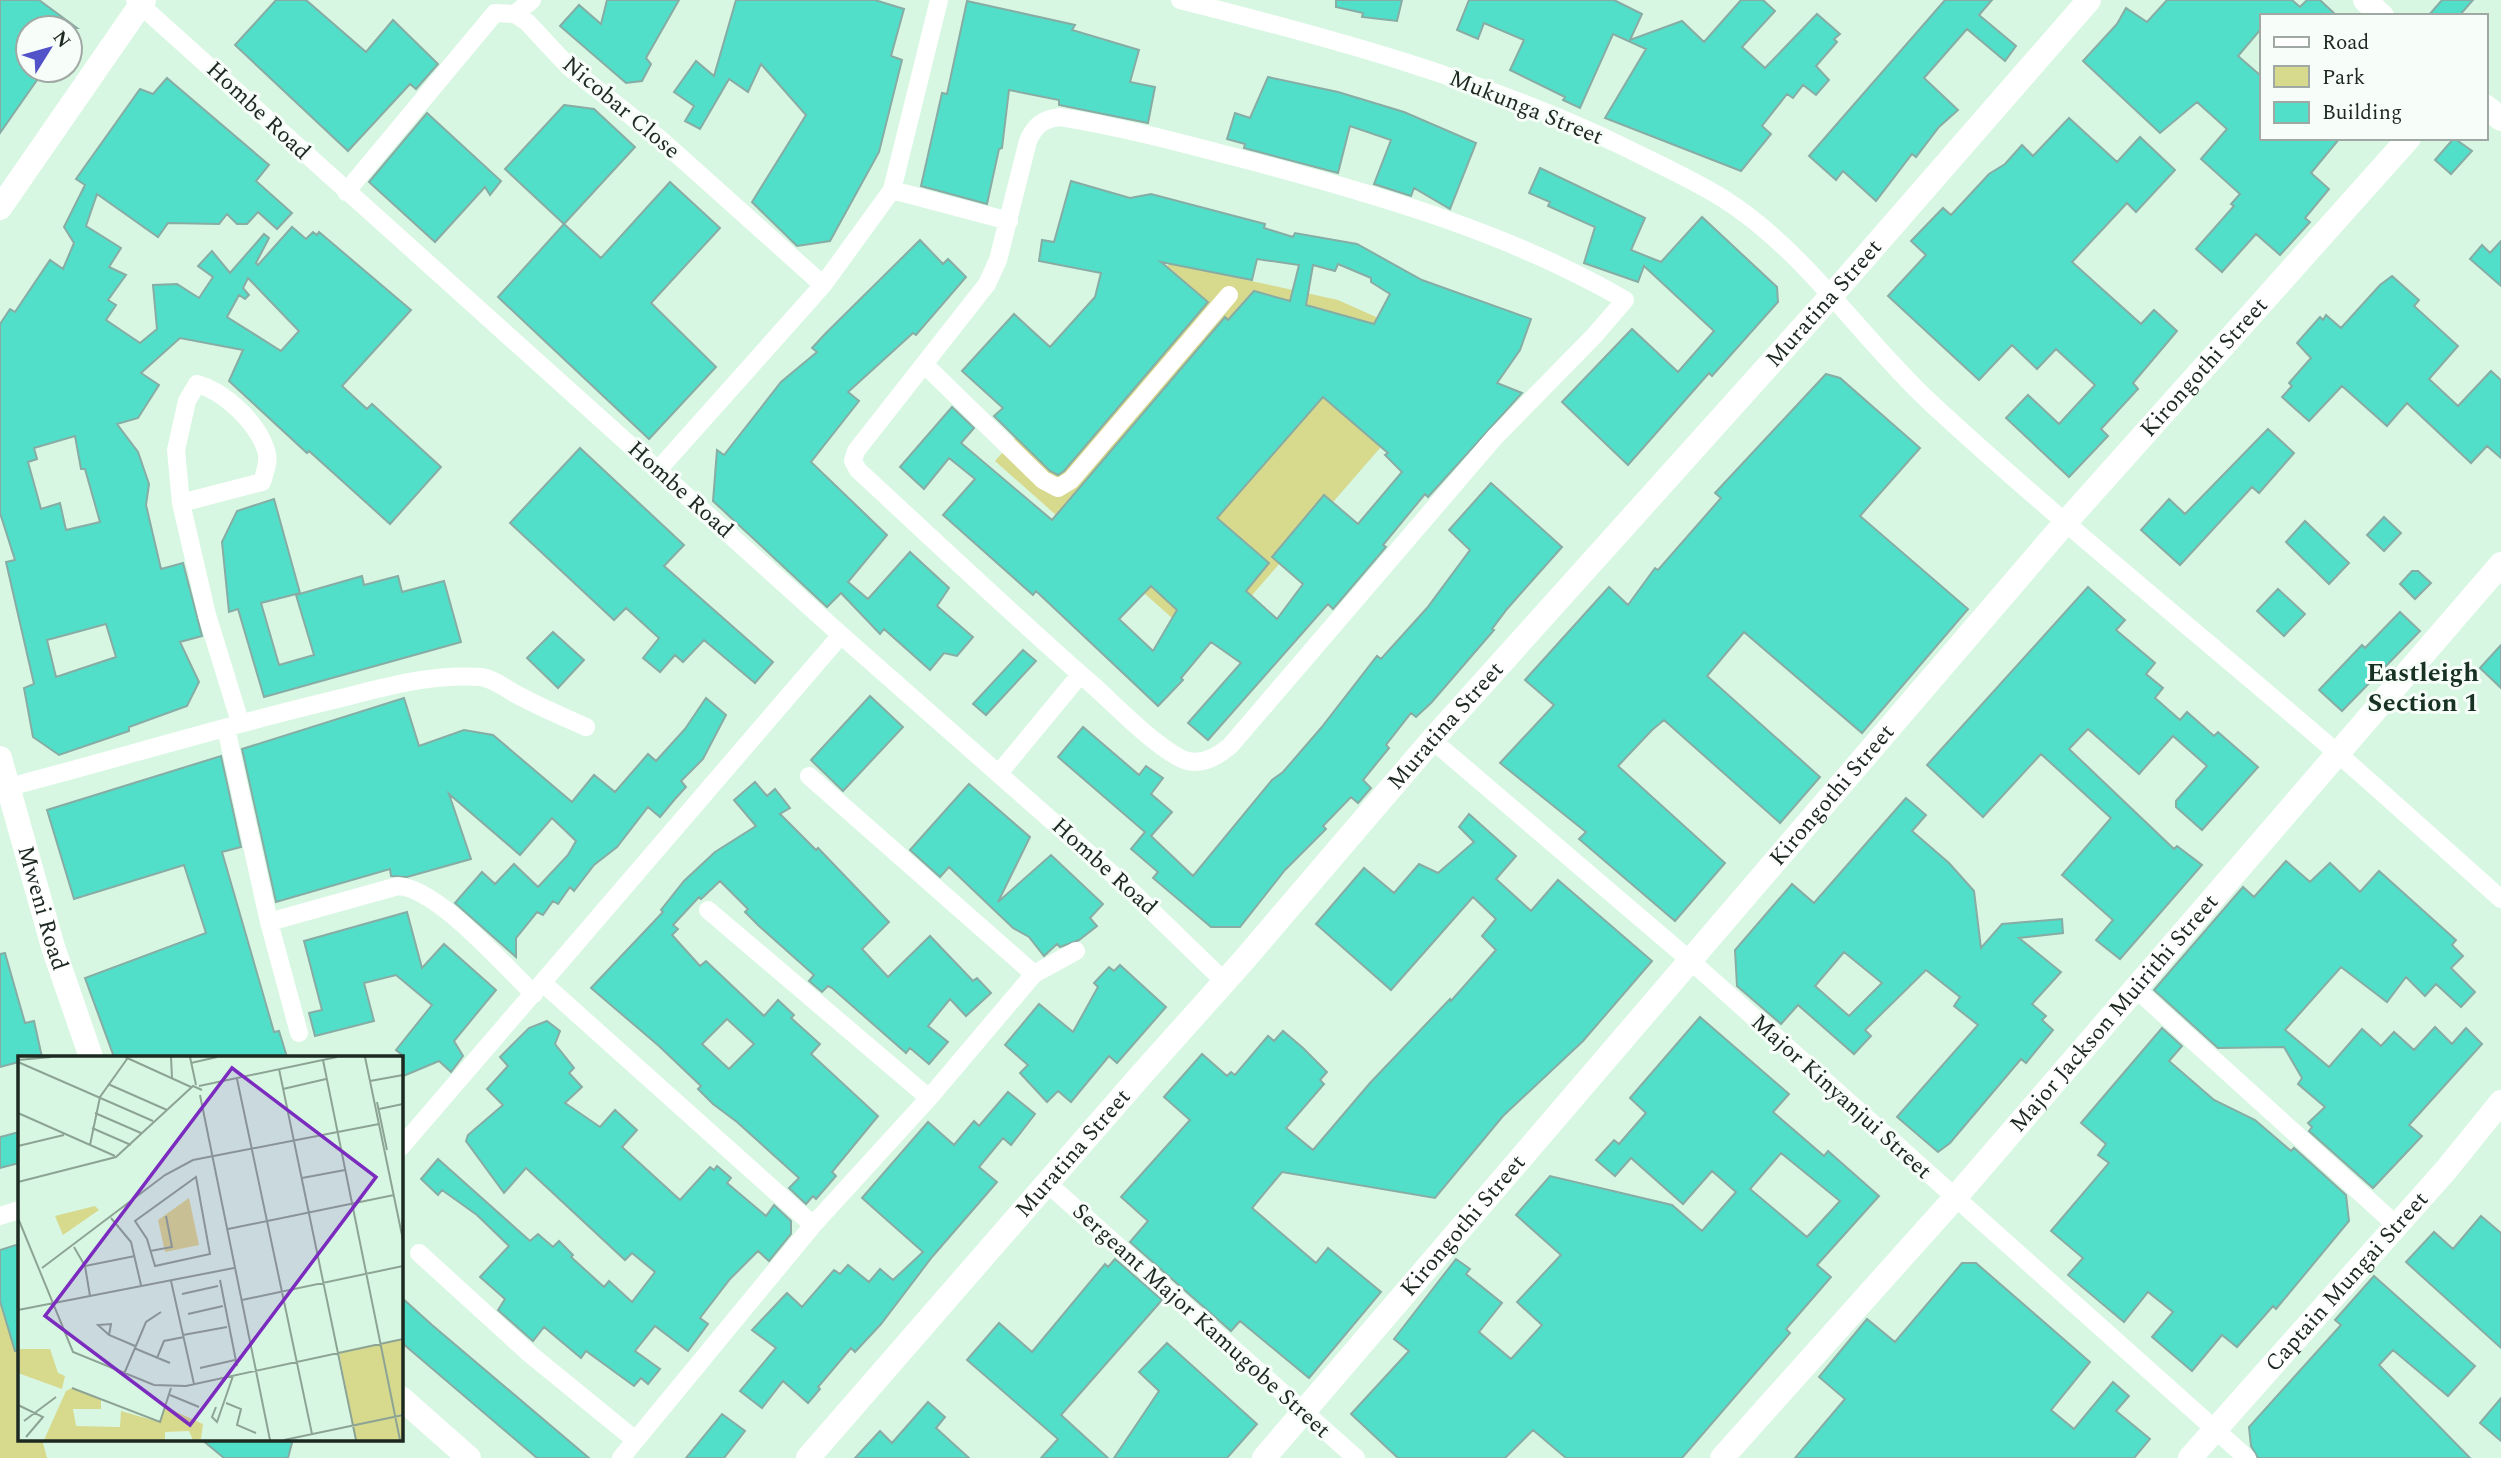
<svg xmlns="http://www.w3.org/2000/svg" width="2501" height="1458" font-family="Spectral,serif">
<rect width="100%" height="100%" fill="#d8f7e3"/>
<!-- green -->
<path fill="#d7d98d" d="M1170 263 1338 300 1461 355 1206 648 995 461Z
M0 1255 19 1339V1439H42L47 1458H0Z"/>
<!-- building -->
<path fill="#52dfca" stroke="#86aca4" stroke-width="2" fill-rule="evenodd" d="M0 0H39L77 28H28V70H44L0 133Z
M276 0H306L366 52 393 20 438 64 416 89 410 84 348 151 235 45Z
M607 0H679L646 58 651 64 642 81 626 83 560 26 579 5 601 24Z
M736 0H875L904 9 891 56 902 60 879 152 830 241 797 246 752 202 806 115 761 64 748 92 729 79 700 129 685 121 694 106 674 92 696 61 714 76Z
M1336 0H1402L1397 21 1362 17 1363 13 1336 7Z
M1469 0H1614L1642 14 1630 40 1682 21 1704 42 1741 0H1763L1775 11 1742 47 1765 68 1817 14 1840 34 1834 39 1837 42 1816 66 1829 80 1816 95 1803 85 1793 98 1787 94 1762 126 1771 134 1741 171 1605 118 1646 49 1613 34 1580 108 1563 100 1565 97 1510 70 1524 40 1484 23 1478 39 1457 30Z
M1945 0H1992L1979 15 2016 46 2005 61 1967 29 1924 78 1958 110 1939 127 1916 157 1912 154 1876 201 1843 171 1836 180 1809 156Z
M2167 0H2292L2300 7 2307 0H2320L2337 16H2261V29L2238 56 2261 76V138H2340L2311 173 2329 189 2305 218 2310 222 2280 255 2256 234 2222 272 2196 249 2234 206 2231 204 2240 194 2201 159 2227 129 2197 102 2160 133 2083 61 2117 24 2126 8 2147 22Z
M2442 0H2473L2459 16H2428Z
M967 1 1075 25 1072 30 1139 50 1130 82 1155 87 1148 123 1059 105V100L1009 90 1002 148 999 149 987 204 921 186 942 93 947 94Z
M1268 77 1338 92 1404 112 1476 143 1450 209 1414 188 1411 196 1374 184 1391 140 1350 126 1338 173 1244 148 1245 144 1227 139 1235 113 1250 118Z
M167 78 269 165 256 181 292 213 277 229 258 212 247 224H237L227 214 219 224 168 223 158 237 97 194 86 226 121 248 109 267 126 275 108 300 116 305 106 320 140 343 157 329 153 285 177 284 199 298 213 277 198 266 212 251 230 273 264 234 269 238 256 263 258 265 292 227 306 239 313 232 317 235 319 232 411 310 342 386 367 409 372 404 441 467 390 524 309 451 307 453 229 381 243 350 180 338 141 373 159 385 138 418 117 424 138 452 149 484 146 505 161 569 183 563 202 636 180 642 199 682 187 706 129 727V731L59 755 33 737 24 688 34 684 6 562 15 560 0 513V324L10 309 15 312 50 260 63 269 74 243 64 227 85 185 76 179 140 89 153 94ZM248 278 299 331 281 351 227 317 239 295 245 299 249 295 243 288ZM75 436 81 469H85L100 522 66 530 60 503 41 509 28 462 37 459 34 448ZM106 624 116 657 56 677 47 640Z
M564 105 594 109 635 147 564 224 505 169Z
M427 113 501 181 490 195 485 187 435 242 369 182Z
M2069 118 2117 162 2140 137 2175 170 2136 212 2127 203 2072 262 2141 324 2154 310 2177 331 2133 383 2138 389 2101 429 2108 436 2069 477 2006 418 2028 395 2059 424 2095 385 2056 349 2037 369 2012 345 1979 380 1888 296 1926 255 1911 241 1943 208 1951 215 1989 174 2005 164 2022 145 2033 156Z
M2454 138 2472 151 2451 174 2435 160Z
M1540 168 1645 218 1631 250 1661 262 1702 217 1777 287 1778 302 1712 376 1709 373 1628 465 1562 402 1632 329 1678 372 1714 331 1644 266 1638 282 1584 263 1595 227 1548 206 1550 202 1529 193Z
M1071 181 1130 198 1151 194 1265 224 1264 228 1293 237 1295 233 1357 244 1422 280 1531 319 1520 350 1497 383 1522 393 1428 497 1425 494 1383 545 1386 547 1333 609 1328 604 1208 740 1188 723 1241 663 1211 642 1181 678 1183 680 1158 706 1036 591 1033 595 943 515 975 479 949 458 924 489 900 467 952 407 974 428 961 443 1052 520 1225 317 1228 320 1254 291 1290 301 1299 265 1257 259 1252 280 1161 262 1208 302 1064 471 1058 475 1050 471 994 416 1003 408 962 371 1014 314 1050 347 1095 297 1101 273 1039 261 1042 240 1054 242ZM1338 264 1371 278V282L1390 294 1374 324 1306 305 1313 265 1335 271ZM1323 397 1388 453 1385 455 1402 472 1358 524 1324 495 1272 557 1303 584 1277 619 1246 591 1269 563 1217 518ZM1151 586 1177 610 1153 651 1119 619Z
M670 182 720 228 651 303 716 367 649 439 498 297 564 224 601 258Z
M920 240 943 264 948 259 966 277 916 335 913 333 848 392 859 401 811 462 887 535 848 582 868 599 910 552 949 588 937 606 973 637 957 656 944 653 930 670 884 629 880 634 841 593 827 607 713 501 717 450 724 455 781 382 817 352 812 348 826 333Z
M2501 241V286L2470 259 2482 245 2490 253Z
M2392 276 2419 300 2414 306 2458 346 2429 379 2458 406 2491 371 2501 380V458L2487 446 2471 463 2407 403 2387 426 2342 386 2309 421 2282 397 2292 386 2289 383 2311 358 2297 343 2320 317 2323 320 2326 315 2341 328 2380 285Z
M1826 374 1840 378 1920 448 1860 516 1968 609 1862 733 1744 632 1707 676 1820 777 1780 823 1664 720 1652 730 1618 766 1725 863 1675 921 1579 839 1586 832 1500 763 1554 705 1525 680 1609 587 1628 605 1655 568 1658 570 1721 498 1715 493Z
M2268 429 2294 453 2259 493 2252 487 2180 565 2141 530 2169 499 2185 514Z
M580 448 684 545 664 566 773 662 755 683 704 640 683 662 675 655 660 672 643 658 659 638 626 608 614 620 510 523Z
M1491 483 1562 547 1507 609 1492 629 1494 630 1431 703 1416 717 1411 713 1386 745 1389 748 1363 780 1371 788 1358 803 1351 797 1323 826 1326 829 1285 870 1240 927H1211L1153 878 1158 872 1131 849 1145 832 1058 757 1083 727 1139 775 1146 766 1163 778 1151 794 1172 812 1151 836 1193 876 1272 780 1283 772 1321 728 1377 656 1381 659 1427 608 1470 550 1449 530Z
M274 499 300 593 261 603 279 665 314 655 296 595 362 576 364 585 398 576 402 592 444 581 461 642 264 697 238 609 229 612 222 542 237 511Z
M2384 517 2401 533 2384 551 2367 535Z
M2305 521 2349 563 2329 584 2286 542Z
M2412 571H2418L2431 583 2415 599 2400 584Z
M2088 587 2125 620 2116 630 2155 663 2146 674 2163 688 2155 698 2180 720 2187 712 2214 736 2218 732 2258 767 2202 830 2176 807V801L2207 766 2173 736 2139 774 2088 729 2069 749 2174 849 2177 846 2202 865 2120 959 2096 940 2113 920 2062 875 2111 818 2041 754 1983 817 1927 765Z
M2278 589 2305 614 2284 636 2257 611Z
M2400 612 2420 631 2342 711 2319 690 2362 645 2365 648Z
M553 632 584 660 558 688 527 658Z
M2501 645V688L2480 668Z
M1023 650 1036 661 986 715 973 704Z
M870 696 903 727 843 791 811 760Z
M404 698 419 746 464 730 493 735 572 802 594 775 615 792 648 754 656 761 685 729 706 698 726 715 703 759 681 781 686 787 675 799 660 817 648 807 617 847 594 865 574 891 570 887 558 904 553 901 543 915 537 912 516 938V957L455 903 482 872 495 884 514 864 538 887 568 855 576 841 552 818 520 855 449 794 471 859 407 877 391 876 390 869 276 902 242 749Z
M221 756 241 847 222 852 274 1032 279 1031 287 1057H114L85 978 206 933 184 865 74 899 47 810Z
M755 782 767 796 775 789 790 808 780 814 816 850 818 848 889 922 862 949 888 977 930 936 973 981 977 978 991 993 966 1016 950 999 928 1026 948 1042 929 1064 910 1048 906 1053 832 988 828 986 822 992 809 981 814 975 759 926 745 912 748 909 720 881 701 899 699 897 673 925 678 929 672 935 700 966 706 961 764 1016 778 1000 794 1015 791 1018 820 1044 811 1054 878 1116 832 1172 836 1176 816 1199 813 1196 806 1204 789 1188 799 1178 737 1122 713 1104 698 1089 701 1086 659 1046 591 988 663 912 661 910 684 881 715 852 756 826 734 800ZM727 1019 754 1044 729 1069 702 1044Z
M969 784 1030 837 998 902 1051 855 1103 904 1090 918 1097 926 1079 940 1060 947 1057 944 1044 956 1029 937 1013 928 949 867 940 877 910 850Z
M1906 798 1926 815 1912 831 1949 863 1974 891 1981 948 2002 924 2062 919 2063 933 2019 938 2061 972 2032 1004 2046 1016 2042 1020 2053 1030 2026 1063 2021 1059 1950 1143 1938 1152 1897 1117 1978 1025 1954 1006 1960 997 1926 970 1865 1030 1871 1036 1854 1054 1798 1005 1781 1024 1737 986 1735 950 1792 884 1814 903ZM1844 952 1882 983 1849 1016 1815 986Z
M1469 814 1516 856 1496 879 1531 911 1558 880 1652 961 1583 1041 1503 1116 1435 1198 1282 1172 1252 1208 1316 1263 1328 1248 1381 1292 1309 1378 1240 1321 1231 1331 1130 1242 1148 1221 1121 1197 1190 1120 1164 1097 1202 1054 1227 1076 1231 1072 1235 1075 1268 1036 1274 1041 1283 1031 1303 1048 1327 1072 1320 1080 1324 1084 1286 1128 1313 1150 1370 1083 1450 999 1451 1001 1496 950 1482 936 1496 919 1473 897 1391 990 1316 924 1364 868 1394 893 1419 864 1438 873 1474 842 1459 827Z
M2286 861 2310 882 2330 863 2360 892 2379 871 2456 940 2452 945 2463 956 2451 968 2475 992 2461 1007 2436 984 2425 996 2406 977 2387 1002 2341 967 2285 1030 2329 1067 2362 1029 2381 1046 2394 1032 2414 1050 2435 1027 2452 1044 2466 1028 2482 1044 2409 1125 2422 1136 2373 1188 2309 1131 2312 1127 2308 1123 2325 1107 2298 1084 2302 1078 2284 1047 2218 1048 2154 990 2243 887 2254 897Z
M407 912 422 968 444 944 496 990 454 1041 463 1056 451 1072 439 1061 401 1077V1054L396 1050 432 1005 396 975 364 983 374 1021 315 1036 309 1013 322 1010 304 941Z
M5 953 25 1023 34 1021 42 1057H19V1062L0 1067V954Z
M1120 965 1166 1007 1117 1063 1109 1056 1071 1102 1058 1091 1047 1102 1020 1073 1028 1065 1005 1045 1039 1004 1073 1032 1098 987 1094 983 1109 967 1114 971Z
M1700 1017 1789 1094 1773 1112 1824 1156 1828 1151 1879 1196 1817 1265 1831 1277 1786 1329 1790 1333 1682 1458H1566L1533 1430 1505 1458H1398L1351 1414 1409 1351 1394 1339 1456 1259 1470 1269 1466 1274 1502 1303 1479 1332 1511 1359 1542 1325 1517 1302 1561 1255 1516 1215 1550 1176 1672 1205 1702 1231 1736 1192 1712 1171 1683 1204 1631 1158 1615 1176 1596 1160 1614 1140 1619 1144 1646 1113 1630 1098ZM1781 1153 1840 1201 1807 1237 1750 1189Z
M547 1021 560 1031 555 1044 574 1068 569 1073 582 1087 565 1103 600 1127 615 1110 637 1130 622 1147 680 1200 710 1167 714 1170 717 1166 731 1178 727 1183 766 1216 774 1205 791 1221V1234L769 1261 758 1251 730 1279 700 1318 708 1324 688 1351 655 1326 635 1351 660 1369 648 1384 641 1378 634 1386 586 1351 581 1358 544 1327 533 1341 498 1310 505 1299 480 1277 509 1246 477 1215 442 1190 438 1195 421 1179 438 1159 530 1241 538 1234 553 1247 559 1241 573 1255 571 1257 604 1287 609 1281 632 1302 655 1272 632 1253 625 1260 526 1168 504 1193 466 1141 468 1135 503 1105 487 1089 508 1066 500 1057 529 1028Z
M2162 1028 2182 1046 2169 1061 2214 1100 2255 1120 2291 1151 2294 1148 2346 1195 2349 1221 2276 1309 2273 1306 2237 1347 2222 1335 2192 1371 2152 1337 2173 1312 2148 1292 2124 1322 2068 1275 2083 1258 2051 1231 2109 1163 2098 1155 2106 1144 2081 1123Z
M1008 1092 1035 1114 1011 1145 1003 1138 979 1167 997 1182 932 1257 881 1324 855 1352 851 1348 818 1387 820 1389 808 1403 783 1381 762 1408 740 1391 776 1348 752 1330 787 1293 802 1307 834 1270 840 1274 848 1265 869 1282 880 1269 893 1280 923 1252 862 1198 928 1122 954 1145 974 1121 979 1126Z
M19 1132V1163L0 1168V1137Z
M2481 1216 2501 1233V1348L2406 1262 2434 1232 2453 1249Z
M19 1244V1350L15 1351 0 1301V1250Z
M1115 1259 1162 1300 1061 1415 1108 1458H1041L1058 1439 967 1360 999 1323 1032 1352 1105 1264 1108 1267Z
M1962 1263H1976L2090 1362 2051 1410 2074 1429 2113 1382 2129 1396 2116 1411 2150 1439 2134 1458H1795L1845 1399 1819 1377 1867 1319 1895 1342Z
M2374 1276 2475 1366 2448 1396 2393 1350 2379 1365 2470 1458H2258L2251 1446 2249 1427 2341 1325 2335 1320Z
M401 1297 432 1325 589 1458H537L401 1342Z
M1167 1343 1257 1424 1227 1458H1114L1159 1391 1139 1372Z
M2501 1398V1441L2480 1423Z
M928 1402 945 1417 936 1428 969 1458H855L880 1431 892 1443Z
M722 1414 745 1431 724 1458H686Z
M201 1439H293L288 1458H224Z"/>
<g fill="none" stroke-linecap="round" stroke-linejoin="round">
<!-- street -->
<path stroke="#fff" stroke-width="18" d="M135 0 841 635 1127 887 1225 982
M1180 0C1331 38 1482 79 1622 146 1656 163 1692 179 1724 199 1808 253 1860 338 1933 405 2063 525 2202 636 2336 752 2392 801 2446 850 2501 899
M515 14 532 0
M1060 117C1129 128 1195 147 1262 164 1388 198 1513 235 1625 300L1594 336 1495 437 1230 746C1217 757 1200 767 1182 759 1155 746 1118 708 1095 687 1015 617 937 543 858 470L853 461 856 451 987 284 998 260 1028 141C1035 125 1043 119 1060 117Z
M892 190 1009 221
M346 192 495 13 515 14 527 22 569 67 660 139 823 285
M925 365 1043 480 1058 488 1071 480 1229 295
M658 470 823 285 892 190 939 0
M181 503 262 482C265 472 270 460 266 450 257 422 224 391 197 384L187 401 176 450 181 503 207 615 240 722
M226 728 269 922 299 1033
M1432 740 1692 962 2247 1458
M999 773 1080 675
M809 776 1034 974
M9 787C116 759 221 727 329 701 379 689 429 673 481 677 494 679 503 687 514 693 537 706 562 716 586 727
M708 910 929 1098
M269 922 398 886C439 889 503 965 534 994
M544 984 813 1225
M2135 988 2396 1225
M401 1147 841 635
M1047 1183 1356 1458
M0 1216 19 1210
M419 1253 530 1354 634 1439
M621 1458 813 1225 929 1098 1034 974 1076 951"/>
<!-- secondary -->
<g stroke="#fff" stroke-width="24">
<path d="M2365 0 2382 16"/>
<path d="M2485 106 2501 119"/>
<path d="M0 208 144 0"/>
<path id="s1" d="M0 758 53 947 91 1057"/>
<path d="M401 1398 469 1458"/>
<path id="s2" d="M808 1458 1142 1074 1244 960 1432 740 1832 295 2089 0"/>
<path id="s3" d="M1264 1458 2065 523 2409 138"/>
<path id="s4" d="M1722 1458 1954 1199 2501 564"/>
<path id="s5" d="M2190 1458 2446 1170 2501 1102"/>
</g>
</g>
<g text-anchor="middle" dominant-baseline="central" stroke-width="6" stroke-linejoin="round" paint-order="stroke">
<!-- street labels -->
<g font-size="23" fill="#1d2821" stroke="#f7fdf9">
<text transform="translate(621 108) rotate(40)">Nicobar Close</text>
<text transform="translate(1526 108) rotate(22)">Mukunga Street</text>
<text transform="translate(258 111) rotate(43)">Hombe Road</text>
<text stroke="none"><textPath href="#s2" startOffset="1538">Muratina Street</textPath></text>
<text stroke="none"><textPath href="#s3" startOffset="1440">Kirongothi Street</textPath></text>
<text transform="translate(680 490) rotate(42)">Hombe Road</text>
<text stroke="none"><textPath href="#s2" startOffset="971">Muratina Street</textPath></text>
<text stroke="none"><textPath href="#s3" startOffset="873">Kirongothi Street</textPath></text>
<text transform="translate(1104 867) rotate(42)">Hombe Road</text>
<text stroke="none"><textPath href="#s1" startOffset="156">Mweni Road</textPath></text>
<text stroke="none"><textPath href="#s4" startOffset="593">Major Jackson Muirithi Street</textPath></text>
<text transform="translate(1841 1097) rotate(42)">Major Kinyanjui Street</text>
<text stroke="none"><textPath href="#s2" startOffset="404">Muratina Street</textPath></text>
<text stroke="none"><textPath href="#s3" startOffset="306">Kirongothi Street</textPath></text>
<text stroke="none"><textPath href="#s5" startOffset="236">Captain Mungai Street</textPath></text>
<text transform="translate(1201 1321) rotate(42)">Sergeant Major Kamugobe Street</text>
</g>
<!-- quarter labels -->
<g font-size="26" font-weight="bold" fill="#173122" stroke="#f7fdf9">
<text x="2423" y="673">Eastleigh<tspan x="2423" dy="30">Section 1</tspan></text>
</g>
</g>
<!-- overview -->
<g transform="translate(18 1056)">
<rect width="385" height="385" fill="#d8f7e3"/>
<path d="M171 142 181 189 147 196 140 164ZM77 150 81 154 45 179 37 160ZM385 283V384H338L321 296ZM0 293H32L40 317 47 320 44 333 0 317ZM54 332 83 343V353H55L58 370 102 371 103 355 141 366 147 351 185 368 183 383 175 384 171 375 147 376V384H26L48 335Z" fill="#d7d98d"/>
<path fill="none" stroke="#8da495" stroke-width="2" d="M107 1 173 31M153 1 154 22M172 1 178 29M347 1 385 184M0 4 33 1M305 4 382 384M0 6 135 65M173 7 199 1M261 13 338 384M219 23 294 378M352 25 385 19M90 28 149 54M181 30 319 1M265 33 308 23M182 39 252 384M359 46 369 94M361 53 385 48M0 57 97 100M77 57 123 77M74 72 113 89M72 89 82 41 109 3M0 90 46 79M178 121 192 198 137 210 129 183 117 165ZM284 122 327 114M0 126 98 101 175 30 184 34M0 162 55 296 136 329 168 330 385 283M93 162 113 186 123 229M210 173 376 139M56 191 67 210M132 195 154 191 148 160M24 212 147 119 175 104 361 68M202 224 219 310M153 225 176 328M164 238 200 230M72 240 67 210 117 200M224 244 385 210M0 254 216 212M170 258 205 250M91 279 93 268 80 269 91 279 117 290M165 279 209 271M116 292 152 307M139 302 146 285 166 281M182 312 217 304M106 318 128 266 143 256M54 332 142 366 153 332M152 339 181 351M208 347 223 353 219 369 238 377M0 349 25 361 8 381M198 351 194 361 199 366 215 320M6 365 38 341M266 384 385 359"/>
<path fill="#7b2cbf" fill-opacity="0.15" stroke="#7b2cbf" stroke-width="3.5" d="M214 12 358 121 172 369 27 260Z"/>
<rect width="385" height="385" fill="none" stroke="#1d2821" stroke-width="3.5"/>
</g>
<!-- legend -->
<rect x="2260" y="14" width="228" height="126" fill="#f7fdf9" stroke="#a0a8a3" stroke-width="2"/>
<rect x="2274" y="37" width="35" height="10" fill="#ffffff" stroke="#a0a8a3" stroke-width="2"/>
<text x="2322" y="49" font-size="21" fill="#1d2821">Road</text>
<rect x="2274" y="66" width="35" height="21" fill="#d7d98d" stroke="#a0a8a3" stroke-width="2"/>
<text x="2322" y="84" font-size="21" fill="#1d2821">Park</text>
<rect x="2274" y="102" width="35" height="21" fill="#52dfca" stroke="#a0a8a3" stroke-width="2"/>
<text x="2322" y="119" font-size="21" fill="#1d2821">Building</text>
<!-- north arrow -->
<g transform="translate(49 49) rotate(53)"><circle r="33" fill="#f7fdf9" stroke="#a0a8a3" stroke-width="2"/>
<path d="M0-5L12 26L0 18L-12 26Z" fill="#5252c9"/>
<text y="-10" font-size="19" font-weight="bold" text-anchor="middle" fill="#1d2821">N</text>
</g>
</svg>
